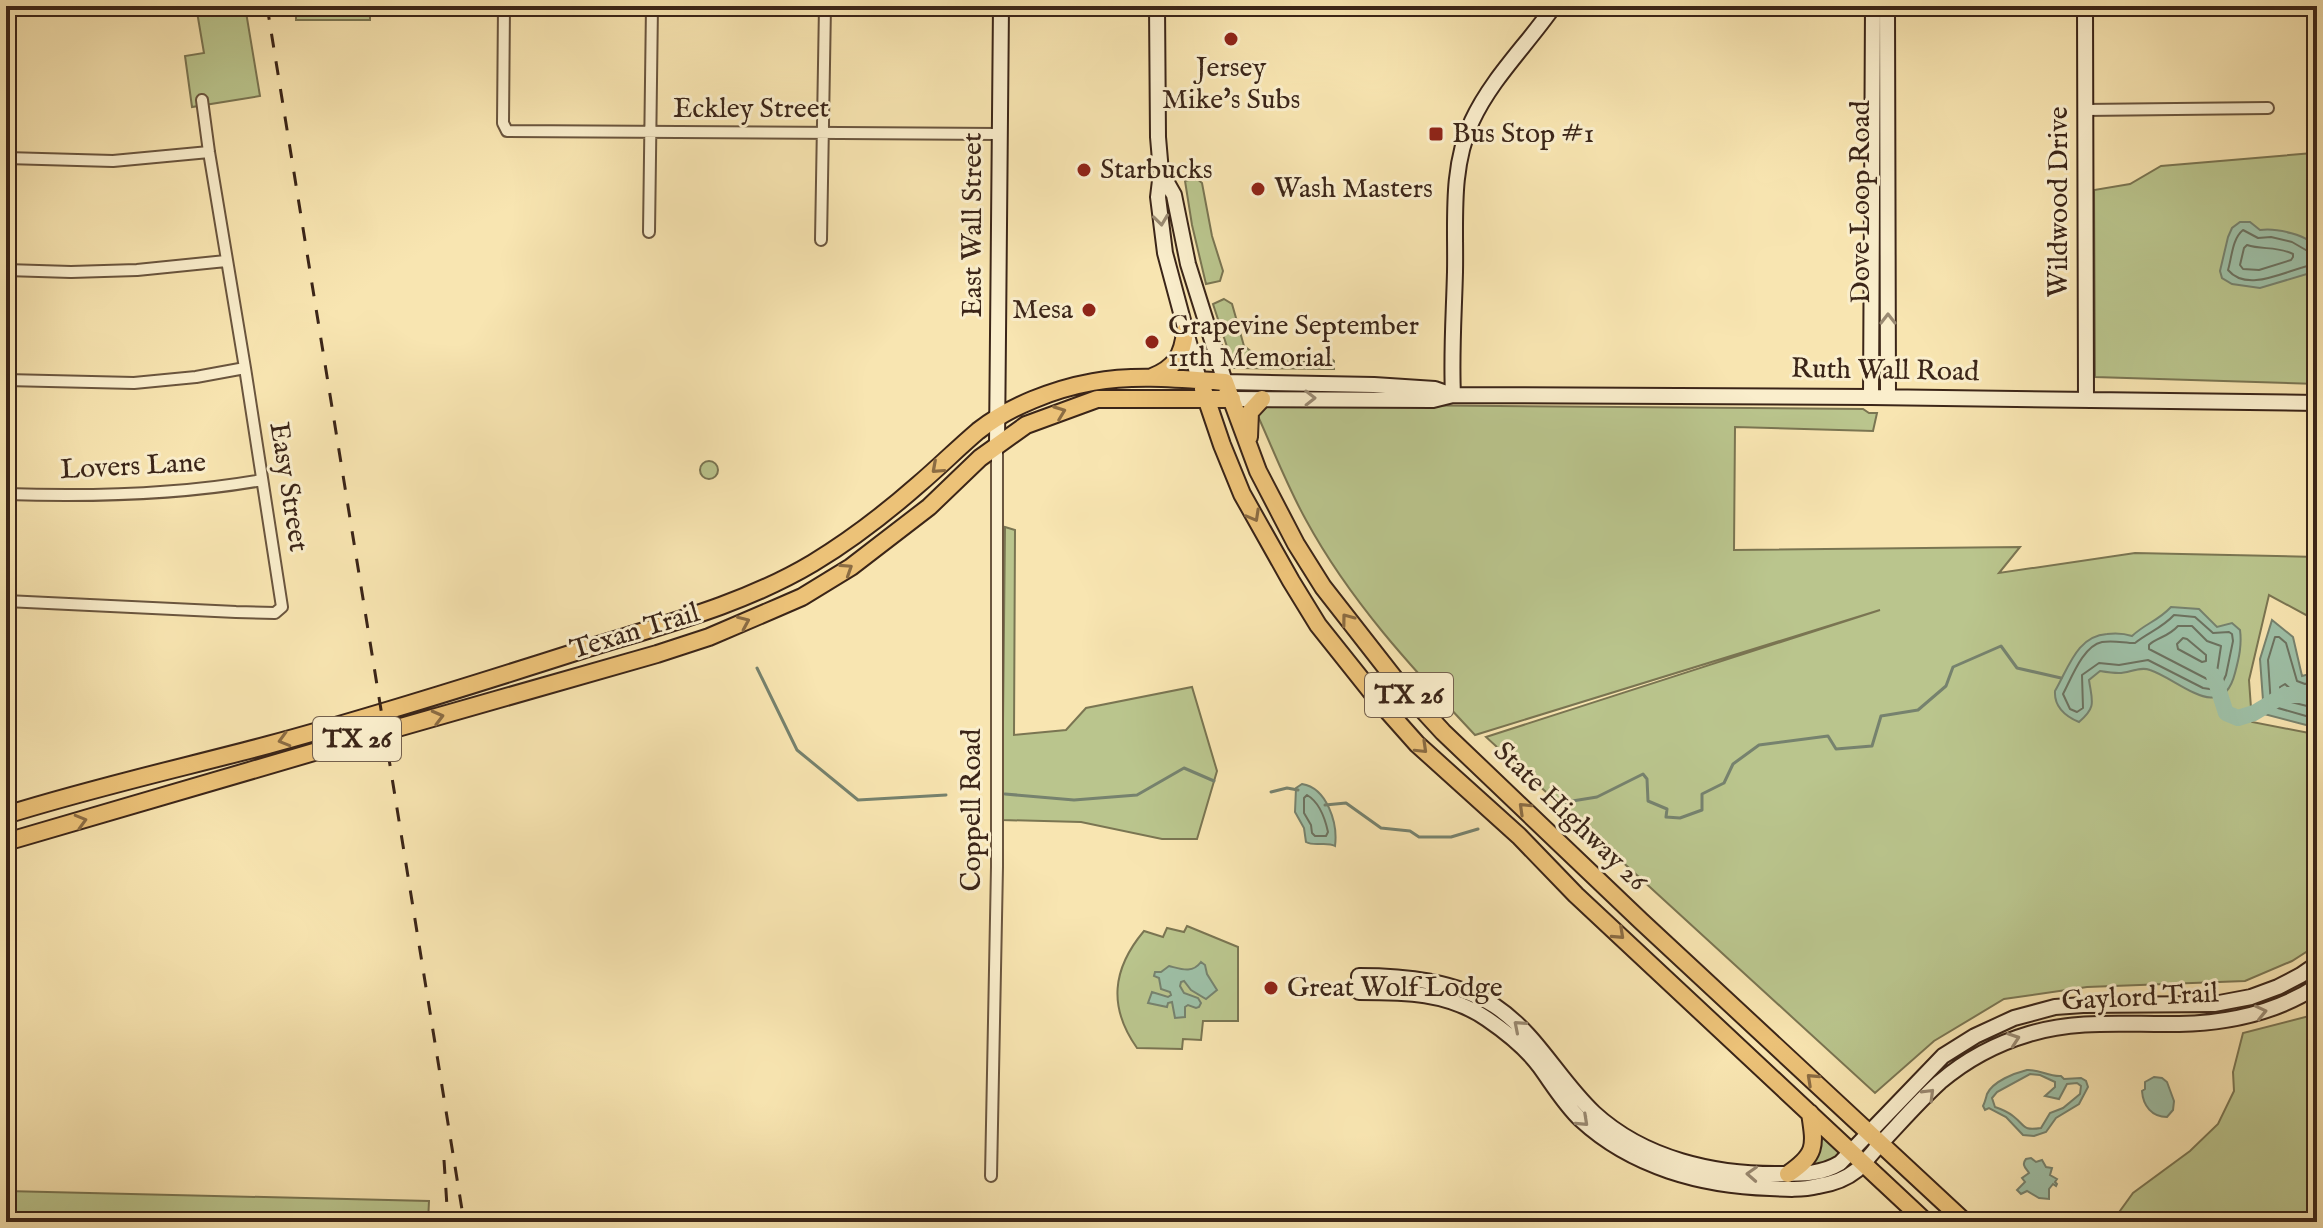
<svg xmlns="http://www.w3.org/2000/svg" width="2323" height="1228" font-family="'IM FELL English',serif">
<rect width="100%" height="100%" fill="#f8e5b1"/>
<filter id="stains"><feTurbulence type="fractalNoise" baseFrequency=".0025" numOctaves="4"/><feColorMatrix values="0 0 0 0 .2 0 0 0 0 .09 0 0 0 0 .02 0 0 0 .5 -.17"/></filter>
<radialGradient id="worn" r=".72"><stop offset=".6" stop-color="#630" stop-opacity="0"/><stop offset="1" stop-color="#630" stop-opacity=".3"/></radialGradient>
<!-- green -->
<path fill="#bac58d" stroke="#7a7552" stroke-width="2" d="M196 6H245L260 96 192 107 185 56 204 53Z
M296 6H370V20H296Z
M2317 149V384L2095 377 2094 190 2130 184 2161 166 2313 153Z
M1196 178 1202 183 1212 236 1223 271 1220 281 1206 284 1192 225 1185 181Z
M1224 299 1232 304 1244 346 1256 355V361L1319 362 1321 355H1326L1334 361V369L1234 368 1213 304Z
M1271 404 1863 409 1869 413H1877L1873 431 1735 427 1734 550 2020 547 1999 573 2135 553 2317 557V621L2269 595 2249 680 2252 722 2309 733 2317 732V945L2292 961 2245 981 2087 987 2004 999 1934 1041 1875 1093 1486 737 1880 610 1475 735C1412 668 1350 601 1306 520 1287 486 1273 449 1257 414Z
M700 470a9 9 0 1 1 18 0a9 9 0 1 1-18 0Z
M1005 527 1015 530 1014 735 1066 730 1086 708 1192 687 1217 771 1197 839H1162L1081 822 1002 820Z
M1187 926 1238 947V1021H1203L1201 1040 1183 1039 1182 1049 1137 1048C1108 1007 1112 969 1144 931L1163 937 1167 928 1184 932Z
M2317 1014V1222H2112L2133 1193 2190 1151 2218 1124 2234 1091 2233 1072 2243 1033Z
M1818 1129 1841 1153C1833 1161 1821 1165 1809 1165Z
M6 1191 429 1201 428 1222H6Z"/>
<!-- water -->
<path fill="#9ec0a7" stroke="#76826e" stroke-width="2" fill-rule="evenodd" d="M2240 222H2250L2260 230C2274 228 2311 234 2317 250 2319 255 2317 265 2317 271L2260 288 2232 284 2222 278 2220 271 2228 237 2232 228Z
M2171 607 2199 609 2217 627 2232 623 2240 630C2242 645 2239 658 2235 673 2222 725 2180 680 2150 670 2140 666 2129 673 2119 673 2113 673 2106 672 2100 671L2089 680C2092 701 2097 707 2079 722 2065 716 2054 707 2055 691 2069 667 2077 636 2107 634 2116 633 2123 633 2132 636 2146 623 2158 621 2171 607Z
M2272 620 2293 637 2302 676 2317 672V723L2306 725 2264 714 2260 659Z
M1302 784C1327 788 1338 823 1335 846 1326 841 1315 847 1306 842L1304 828 1295 812 1296 788Z
M1201 962 1205 965 1207 974 1217 990 1206 999 1191 990 1184 981 1181 982 1180 986 1184 993 1198 998 1201 1003 1199 1007 1196 1008 1188 1005 1185 1007V1017L1175 1018 1172 1002 1168 1003 1167 1007 1148 1003 1152 992 1168 997 1171 995 1170 992 1161 989 1159 978 1154 976 1155 972H1161L1169 966C1181 969 1192 974 1201 962Z
M2027 1070C2039 1069 2049 1077 2061 1076L2064 1079 2081 1078 2086 1081 2088 1087 2079 1104 2056 1118 2046 1132 2034 1136 2023 1135 2006 1117 1989 1108 1985 1110 1983 1106C1985 1102 1986 1098 1987 1094 1993 1081 2015 1073 2027 1070ZM2030 1074 2040 1075 2055 1082V1087L2045 1096 2059 1099 2067 1084 2077 1083 2081 1086 2080 1094 2063 1108 2050 1113 2041 1128C2022 1131 2026 1126 2013 1116 2008 1112 2001 1109 1995 1107L1992 1098 1997 1092Z
M2154 1077 2162 1078 2167 1082 2174 1101 2173 1110 2167 1117C2152 1117 2143 1106 2142 1091L2145 1089V1082Z
M2031 1158 2036 1162 2042 1160 2046 1167 2052 1168 2050 1175 2057 1179 2055 1182 2057 1184 2056 1186 2053 1184 2049 1189V1199L2039 1198 2027 1191 2021 1194 2017 1190 2025 1182 2022 1178 2029 1173C2026 1168 2021 1165 2026 1159Z"/>
<g fill="none" stroke-linecap="round" stroke-linejoin="round">
<!-- shore -->
<path stroke="#6c7260" stroke-width="2" d="M2247 245C2262 250 2277 246 2293 254V257L2291 260 2259 270 2243 269 2240 265 2244 248Z
M2317 254 2311 253 2292 242 2271 237 2258 238 2243 230C2232 239 2232 257 2228 270 2249 295 2291 267 2317 264
M2174 615 2195 617 2213 633 2229 632 2232 634 2233 641 2226 675 2220 688 2216 690 2203 688 2148 660 2119 665 2099 663 2082 675 2083 708 2077 712 2070 709 2063 694C2072 677 2083 646 2102 642 2114 640 2124 643 2135 643 2149 632 2162 628 2174 615Z
M2178 626H2192L2207 641 2221 646 2217 672 2213 679H2207L2149 649V645C2157 637 2167 638 2178 626Z
M2183 638 2187 639 2206 655V661L2202 662 2178 649 2177 644Z
M2317 680 2305 684 2297 681 2286 643 2279 637H2275L2268 660 2271 706 2306 716H2317
M2317 691C2303 696 2295 694 2285 684L2280 687 2283 700 2307 706 2317 705
M1307 795C1319 802 1325 818 1328 832L1326 836H1315L1312 833 1311 825 1304 813V798Z"/>
<!-- stream -->
<path stroke="#76826e" stroke-width="3" d="M757 668 797 750 858 800 946 795
M1271 792 1287 788 1298 790
M1005 794 1074 800 1137 795 1184 768 1214 781
M1560 803 1597 797 1643 774 1647 779 1648 801 1667 809 1666 817 1680 818 1702 810V794L1724 783 1733 764 1759 745 1828 736 1836 749 1872 746 1881 716 1918 710 1946 686 1953 667 2001 646 2017 668 2061 678
M1325 805 1346 803 1381 828 1410 831 1419 837H1451L1478 829"/>
<!-- river -->
<path stroke="#9ec0a7" stroke-width="16" d="M2214 676 2226 713 2238 718 2254 713 2284 695H2317"/>
<!-- street casing -->
<g stroke="#6a553e" stroke-width="14">
<path id="street" d="M504 6 503 123 507 131 999 134
M2084 110 2268 108
M6 158 113 161 209 152
M649 232 652 6
M821 240 825 6
M6 270 71 272 137 270 226 261
M6 380 134 383 196 377 245 368
M6 494C92 497 177 495 262 480
M6 601 236 612 275 613 282 607 245 368 209 152 202 100
M991 1176 997 867V445"/>
</g>
<!-- secondary casing -->
<g stroke="#3b2518" stroke-width="18">
<path id="secondary" d="M1157 6 1158 137 1161 172 1158 197 1165 253 1199 380
M1887 6 1888 397
M2085 6 2086 399
M1161 172 1174 195 1188 264 1225 382 1374 385 1435 389 1452 395
M1453 395C1451 354 1454 313 1455 272 1456 222 1450 168 1472 121 1492 78 1527 45 1554 6
M1871 397 1873 6
M1232 399 1433 400 1453 395 1871 397 2317 403
M997 445 1001 6
M2317 964 2301 975 2278 987 2251 997 2214 1004 2083 1005 2055 1007 2014 1018 1975 1036 1943 1056 1840 1163C1822 1174 1803 1174 1781 1174 1715 1175 1644 1159 1594 1113 1558 1079 1537 1034 1495 1006 1456 981 1405 976 1359 976V992C1404 992 1448 992 1487 1019 1506 1032 1527 1049 1540 1067 1553 1085 1565 1105 1581 1120 1632 1167 1702 1186 1770 1188 1786 1189 1802 1190 1818 1186 1831 1184 1846 1179 1857 1170 1865 1162 1873 1152 1881 1143 1900 1123 1919 1101 1940 1082 1967 1059 1995 1044 2029 1034 2078 1019 2128 1025 2179 1024 2227 1023 2276 1013 2317 986"/>
</g>
<!-- primary casing -->
<g stroke="#3b2518" stroke-width="20">
<path id="primary" d="M1152 377C1175 368 1183 355 1185 331
M1203 389 1222 445 1242 494 1291 581 1318 625 1377 699 1417 744 1519 836 1576 895 1926 1222
M1249 437 1250 412 1262 399
M6 815C92 788 181 768 268 745 372 717 476 684 579 651 658 626 741 606 813 563 851 540 886 513 919 484 939 467 958 448 978 431 1010 406 1054 389 1093 382 1136 374 1182 379 1225 382L1258 471 1296 544 1323 587 1398 683 1443 732 1641 921 1965 1222
M6 842 338 745 657 654 709 637 779 607 802 597 851 567 929 507 980 458 1026 425 1097 399H1232
M1788 1174C1817 1154 1815 1146 1810 1113"/>
</g>
<!-- street -->
<use href="#street" stroke="#faeecc" stroke-width="10"/>
<!-- secondary -->
<use href="#secondary" stroke="#faeecc" stroke-width="14"/>
<!-- primary -->
<use href="#primary" stroke="#ecc278" stroke-width="16"/>
<!-- rail -->
<path stroke="#3b2518" stroke-width="3" stroke-dasharray="14 14" stroke-linecap="butt" d="M267 6 464 1222
M444 1160 448 1222"/>
</g>
<!-- one-way arrows -->
<defs><path id="oneway-chevron" d="M-2-3.5L2.5 0L-2 3.5" fill="none" stroke-width="1.6" stroke-linecap="round" stroke-linejoin="round" transform="scale(2)"/></defs>
<g stroke="#9a8a72">
<use href="#oneway-chevron" transform="translate(1161 220) rotate(83)"/>
<use href="#oneway-chevron" transform="translate(1888 319) rotate(-90)"/>
<use href="#oneway-chevron" transform="translate(1310 398) rotate(-1)"/>
<use href="#oneway-chevron" transform="translate(2261 1012) rotate(-13)"/>
<use href="#oneway-chevron" transform="translate(1519 1026) rotate(-139)"/>
<use href="#oneway-chevron" transform="translate(2014 1039) rotate(-19)"/>
<use href="#oneway-chevron" transform="translate(1929 1094) rotate(-45)"/>
<use href="#oneway-chevron" transform="translate(1583 1121) rotate(43)"/>
<use href="#oneway-chevron" transform="translate(1752 1174) rotate(-177)"/>
</g>
<g stroke="#8b6c43">
<use href="#oneway-chevron" transform="translate(1060 412) rotate(-21)"/>
<use href="#oneway-chevron" transform="translate(937 468) rotate(138)"/>
<use href="#oneway-chevron" transform="translate(1254 516) rotate(61)"/>
<use href="#oneway-chevron" transform="translate(847 569) rotate(-33)"/>
<use href="#oneway-chevron" transform="translate(1347 619) rotate(-127)"/>
<use href="#oneway-chevron" transform="translate(744 622) rotate(-24)"/>
<use href="#oneway-chevron" transform="translate(438 717) rotate(-15)"/>
<use href="#oneway-chevron" transform="translate(284 740) rotate(164)"/>
<use href="#oneway-chevron" transform="translate(1422 748) rotate(44)"/>
<use href="#oneway-chevron" transform="translate(1524 808) rotate(-136)"/>
<use href="#oneway-chevron" transform="translate(81 821) rotate(-16)"/>
<use href="#oneway-chevron" transform="translate(1619 934) rotate(43)"/>
<use href="#oneway-chevron" transform="translate(1812 1079) rotate(-137)"/>
</g>
<!-- markers -->
<g fill="#8f2418" stroke="#faeecc" stroke-width="3">
<circle cx="1231" cy="39" r="8"/>
<rect x="1428" y="126" width="16" height="16" rx="4"/>
<circle cx="1084" cy="170" r="8"/>
<circle cx="1258" cy="189" r="8"/>
<circle cx="1089" cy="310" r="8"/>
<circle cx="1152" cy="342" r="8"/>
<circle cx="1271" cy="988" r="8"/>
</g>
<g text-anchor="middle" dominant-baseline="central" stroke-width="6" stroke-linejoin="round" paint-order="stroke">
<!-- shield labels -->
<g fill="#faeecc" stroke="#74614e" stroke-width="2">
<rect x="1365" y="673" width="88" height="44" rx="6"/>
<rect x="313" y="717" width="88" height="44" rx="6"/>
</g>
<g font-size="26" font-weight="bold" fill="#3b2518">
<text x="1409" y="695">TX 26</text>
<text x="357" y="739">TX 26</text>
</g>
<!-- poi labels -->
<g font-size="28" fill="#3b2518" stroke="#faeecc" text-anchor="start">
<text x="1231" y="68" text-anchor="middle">Jersey<tspan x="1231" dy="32">Mike's Subs</tspan></text>
<text x="1452" y="134">Bus Stop #1</text>
<text x="1100" y="170">Starbucks</text>
<text x="1274" y="189">Wash Masters</text>
<text x="1073" y="310" text-anchor="end">Mesa</text>
<text x="1168" y="326">Grapevine September<tspan x="1168" dy="32">11th Memorial</tspan></text>
<text x="1287" y="988">Great Wolf Lodge</text>
</g>
<!-- street labels -->
<g font-size="28" fill="#3b2518" stroke="#faeecc">
<text x="751" y="109">Eckley Street</text>
<text transform="translate(1861 202) rotate(-90)">Dove Loop Road</text>
<text transform="translate(2059 202) rotate(-90)">Wildwood Drive</text>
<text transform="translate(973 225) rotate(-90)">East Wall Street</text>
<text transform="translate(1885 371) rotate(1)">Ruth Wall Road</text>
<text transform="translate(133 467) rotate(-3)">Lovers Lane</text>
<text transform="translate(288 487) rotate(81)">Easy Street</text>
<text transform="translate(635 632) rotate(-17)">Texan Trail</text>
<text transform="translate(972 810) rotate(-90)">Coppell Road</text>
<text transform="translate(1570 817) rotate(44)">State Highway 26</text>
<text transform="translate(2140 998) rotate(-3)">Gaylord Trail</text>
</g>
</g>
<!-- margin -->
<rect width="2323" height="1228" fill="none" stroke="#f8e5b1" stroke-width="32"/>
<rect x="8" y="8" width="2307" height="1212" fill="none" stroke="#3b2518" stroke-width="4"/>
<rect x="16" y="16" width="2291" height="1196" fill="none" stroke="#3b2518" stroke-width="2"/>
<rect width="100%" height="100%" filter="url(#stains)"/>
<rect width="100%" height="100%" fill="url(#worn)"/>
</svg>
